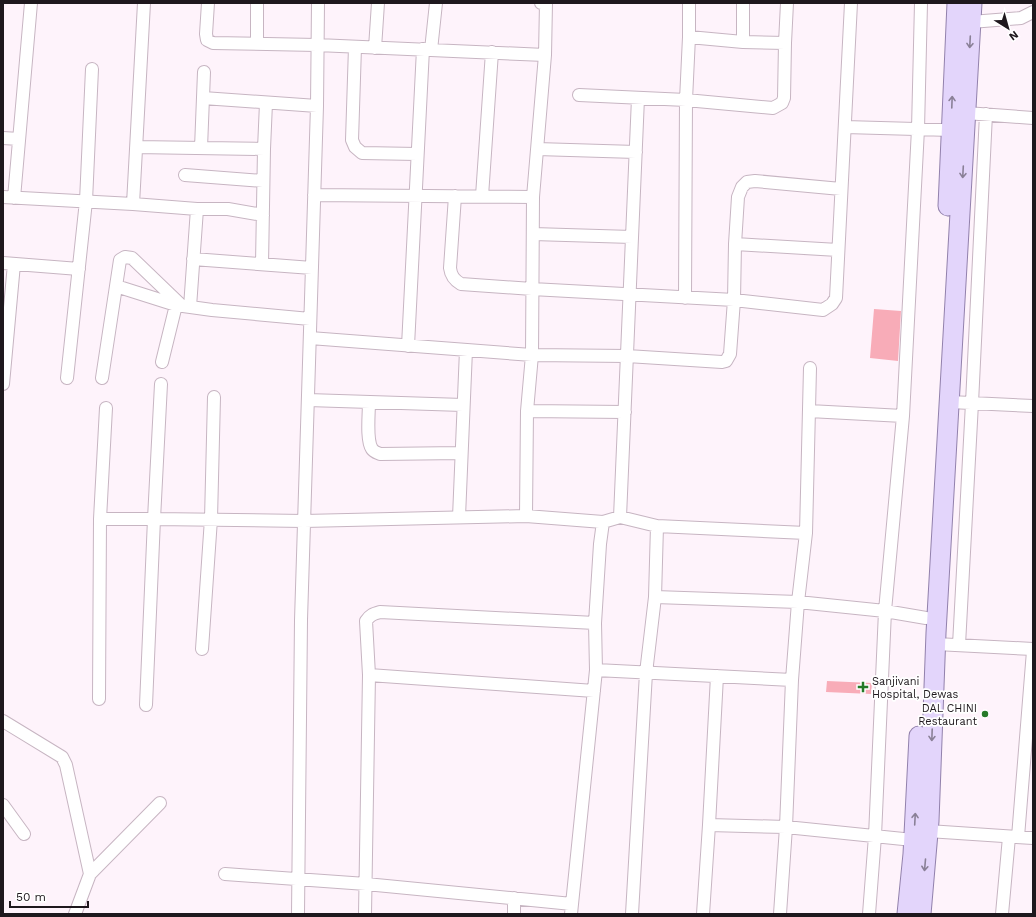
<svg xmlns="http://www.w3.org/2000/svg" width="1036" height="917" font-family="'Work Sans',sans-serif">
<rect width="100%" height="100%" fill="#fef3fb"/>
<!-- building -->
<path fill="#f8acb8" d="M874 309 901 311 898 361 870 358Z
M827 681 872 683 871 694 826 692Z"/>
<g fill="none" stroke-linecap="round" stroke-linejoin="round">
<!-- minor casing -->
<g stroke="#c7b5c2" stroke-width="14">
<path id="minor" d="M208 3 206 34 207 40 213 43 317 45 545 55
M689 3V37L743 42 785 43 787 3
M743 3V42
M971 22 1021 18 1033 12
M257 43V3
M355 47 352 140 355 147 362 153 417 154
M375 48 378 3
M431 50 436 3
M579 95 686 100 773 108 782 103 784 98 785 43
M203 98 317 106
M966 113 1033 118
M845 127 951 130
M3 138 19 139
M136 147 264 149
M201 148 204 72
M537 149 636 152
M185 175 263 181
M314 195 533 197
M455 196 450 268C451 276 454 280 461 284L532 289 734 300 823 310 832 304 836 298 851 3
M482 196 492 52
M3 197 133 204 197 209
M14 198 31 3
M133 204 144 3
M533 234 632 237
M735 244 838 250
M193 259 312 268
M3 263 79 269
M262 264 264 149 266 103
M116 286 176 305 212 310 310 319
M685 298 686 100 689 37
M190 307 197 209H228L263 215
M310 338 532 355 627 356 722 362 726 361 730 354 734 300 735 244 738 197 742 187 747 182 755 181 841 189
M408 346 423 49
M162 362 176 305
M67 378 86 201 92 69
M102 378 120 260 125 257 132 258 182 306
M3 384 14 264
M308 400 463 405
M369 402C369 414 366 440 372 449 374 452 378 453 380 454L461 453
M950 402 1033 406
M527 411 625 412
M809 411 903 416
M526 516 527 411 532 355 533 197 545 55 546 3H541
M459 517 466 350
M620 517 657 526 806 533
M100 519H154L304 521 526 516 603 522
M655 597 798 602 885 611 926 618
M595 623 600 544 603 522 620 517 638 98
M936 644 1033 649
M959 645 972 403 986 114
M202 649 211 519 214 397
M369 675 594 691
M99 699 100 519 106 408
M146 705 154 519 161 384
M3 721 62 757 66 765 90 874 75 914
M3 805 24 834
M709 825 717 676
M928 831 1033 838
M1018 837 1033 651
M90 874 160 803
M225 874 366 884 572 904
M298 914 301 620 317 106 318 3
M365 914 369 675 366 621C370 615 373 614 380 612L595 623 596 670
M514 914V898
M571 914 596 670 792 680
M632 914 646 673 655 597 657 526
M703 914 709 825 786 827 913 840
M780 914 786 827 792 680 798 602 806 533 810 368
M869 914 875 836 885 611 903 416 918 129 921 3
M1002 914 1009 837"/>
</g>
<!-- primary casing -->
<g stroke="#9281ac" stroke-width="21">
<path id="primary" d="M948 206 957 3
M907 914 913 854 919 736
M921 914 929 821 936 633 972 3"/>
</g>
<!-- minor -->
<use href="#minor" stroke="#fff" stroke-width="12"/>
<!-- primary -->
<use href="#primary" stroke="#e3d5fb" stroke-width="19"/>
</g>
<!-- one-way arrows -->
<defs><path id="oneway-shaft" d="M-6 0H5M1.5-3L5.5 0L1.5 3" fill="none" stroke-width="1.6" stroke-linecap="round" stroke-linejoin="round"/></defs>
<g stroke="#8a8097">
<use href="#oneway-shaft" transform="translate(970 42) rotate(93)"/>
<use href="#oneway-shaft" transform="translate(952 102) rotate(-88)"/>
<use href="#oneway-shaft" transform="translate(963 172) rotate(93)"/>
<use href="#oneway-shaft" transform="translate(932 735) rotate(92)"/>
<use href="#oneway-shaft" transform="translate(915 819) rotate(-87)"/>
<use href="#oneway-shaft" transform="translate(925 865) rotate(95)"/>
</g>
<!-- markers -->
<g fill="#247a27" stroke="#fff" stroke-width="1.5">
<path d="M861 681h4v4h4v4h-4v4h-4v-4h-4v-4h4z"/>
<circle cx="985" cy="714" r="4"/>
</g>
<g text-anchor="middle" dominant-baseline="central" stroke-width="3.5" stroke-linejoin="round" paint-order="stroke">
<!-- poi labels -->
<g font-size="11" fill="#1e181d" stroke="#fff" text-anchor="start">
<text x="872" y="681">Sanjivani<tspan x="872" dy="13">Hospital, Dewas</tspan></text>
<text x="977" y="708" text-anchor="end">DAL CHINI<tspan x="977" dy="13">Restaurant</tspan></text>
</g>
</g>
<!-- border -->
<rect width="1036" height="917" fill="none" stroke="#1e181d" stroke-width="8"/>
<!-- north arrow -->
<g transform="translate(1008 28) rotate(143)" stroke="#ffffff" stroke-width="3" paint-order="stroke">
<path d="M0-3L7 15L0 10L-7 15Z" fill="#1e181d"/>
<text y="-6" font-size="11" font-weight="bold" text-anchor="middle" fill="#1e181d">N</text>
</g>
<!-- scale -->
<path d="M10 901v6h78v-6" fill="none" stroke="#1e181d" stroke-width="2"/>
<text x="16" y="901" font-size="12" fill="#1e181d" stroke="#ffffff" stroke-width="3" paint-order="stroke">50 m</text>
</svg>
